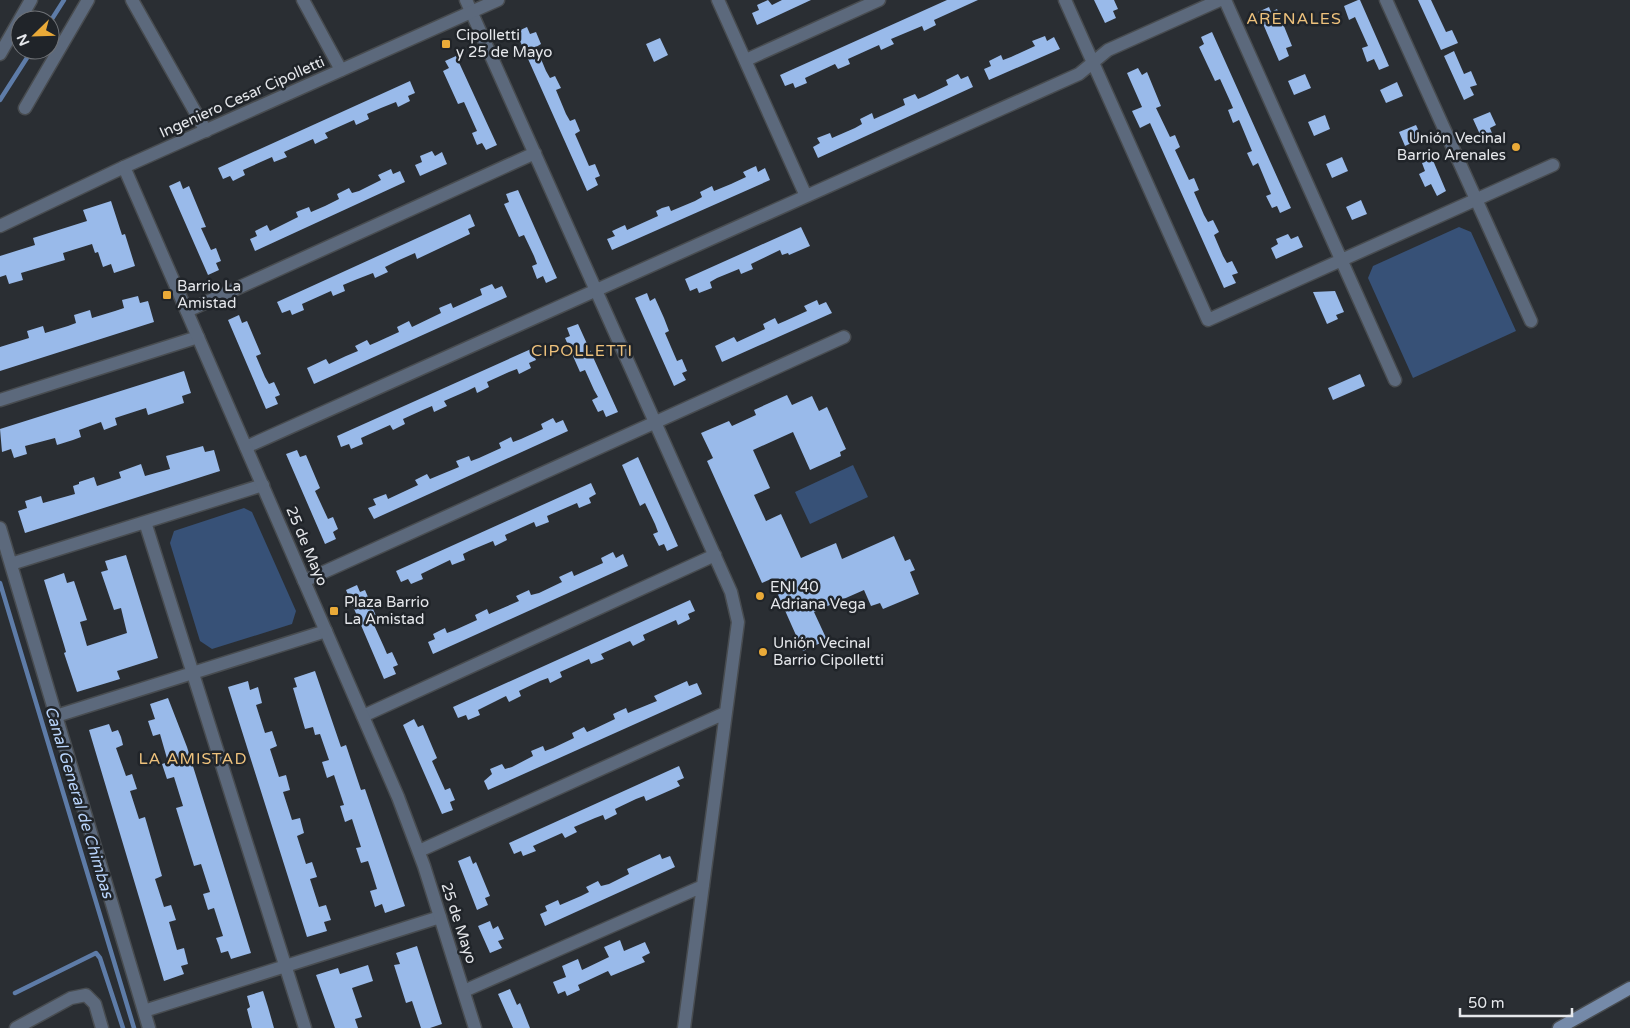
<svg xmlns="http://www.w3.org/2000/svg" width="1630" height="1028" font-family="'Varela Round',sans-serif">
<rect width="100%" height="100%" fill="#2a2e33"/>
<!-- green -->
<path fill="#375177" d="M1459 227 1471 232 1516 331 1413 378 1368 278 1373 266Z
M853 465 868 497 810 524 795 492Z
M244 508 252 512 296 611 292 624 212 649 200 641 170 543 174 531Z"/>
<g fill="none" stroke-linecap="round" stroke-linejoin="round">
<!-- stream -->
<path stroke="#5e7ca8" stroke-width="4.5" d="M50 22 64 0
M0 100 32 50
M0 583 134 1028
M15 993 96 953 100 958 123 1028"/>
</g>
<!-- building -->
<path fill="#99baea" d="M768 0 772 5 782 0H811L757 25 752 13 759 10 757 5Z
M947 0H978L934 20 936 25 924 31 922 26 891 39 894 44 881 50 879 45 848 59 850 64 843 67 838 69 835 64 805 78 807 83 795 88 793 83 785 86 780 75Z
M1094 0H1114L1118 9 1113 11 1116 18 1105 23Z
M1358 0H1360L1389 66 1379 70 1374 59 1367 62 1362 48 1368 46 1355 17 1349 20 1344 6Z
M1418 0H1431L1446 32 1452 30 1458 43 1441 50Z
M1269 7 1271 12 1277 9 1292 46 1286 48 1289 56 1279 61 1258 12Z
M527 27 530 34 536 32 541 44 536 47 546 71 550 78 555 76 561 88 556 90 566 114 570 121 575 119 580 131 575 134 589 166 595 164 600 176 595 178 598 185 587 191 516 32Z
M1212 32 1291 208 1280 213 1277 206 1272 208 1266 196 1271 194 1258 163 1253 166 1247 153 1252 151 1242 127 1239 120 1233 123 1228 110 1233 108 1230 101 1220 79 1215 81 1199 47 1204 44 1201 37Z
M1045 36 1047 41 1054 37 1060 49 989 80 984 69 991 66 989 61 1001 55 1003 60 1011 57 1035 46 1032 41Z
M660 38 668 55 654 62 646 44Z
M1454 51 1464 74 1471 71 1477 85 1470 87 1474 95 1464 100 1444 56Z
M456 56 497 145 486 150 482 143 477 145 472 133 477 131 464 102 458 104 443 71 449 68 445 61Z
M1138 68 1142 75 1147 72 1161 106 1156 108 1170 137 1175 135 1180 147 1175 150 1189 180 1194 178 1199 190 1194 192 1204 215 1208 222 1213 220 1219 232 1214 235 1223 256 1227 263 1232 261 1238 273 1232 275 1236 283 1224 288 1150 123 1140 128 1132 111 1142 107 1127 73Z
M958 74 961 79 968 76 973 87 818 158 813 147 820 143 817 138 830 133 832 138 855 128 862 124 860 119 872 113 874 119 892 111 905 105 903 99 915 94 918 99 925 96 948 85 946 80Z
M1305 74 1311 88 1294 95 1288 81Z
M410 81 415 93 408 96 410 101 398 107 396 102 381 108 367 114 369 119 356 125 354 120 325 133 328 138 321 141 315 144 313 139 284 152 287 157 274 162 272 157 243 170 245 175 233 181 230 176 223 179 218 168Z
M1397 82 1403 96 1386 103 1380 90Z
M1490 112 1496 125 1490 128 1493 136 1483 141 1473 119Z
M1325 115 1330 129 1314 136 1308 122Z
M1416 125 1422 138 1405 146 1399 132Z
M432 151 435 156 442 152 447 164 420 176 415 165 422 162 420 156Z
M1342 157 1348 171 1332 178 1326 164Z
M1432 158 1446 191 1437 196 1431 184 1425 187 1419 174 1425 171 1422 163Z
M756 166 758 172 765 168 770 180 612 250 607 239 615 236 612 231 625 225 627 230 658 216 656 211 662 208 669 206 671 211 695 201 702 197 700 192 712 186 714 191 731 184 746 177 743 172Z
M391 169 393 174 400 171 405 182 255 251 250 239 257 236 255 231 267 225 270 231 298 217 296 212 309 207 311 212 325 206 339 199 337 194 349 188 352 193 359 191 381 180 378 175Z
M180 181 183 189 189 186 206 227 201 228 211 250 216 248 221 261 216 263 219 270 208 275 169 186Z
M518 190 557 278 546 283 543 276 537 279 532 266 537 264 534 256 524 235 519 237 504 204 509 202 506 194Z
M1361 200 1367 214 1352 220 1346 207Z
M111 201 122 235 125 234 135 266 114 273 111 264 103 267 98 252 95 253 92 244 63 253 65 260 21 273 23 280 9 284 6 275 0 277V256L35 245 33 238 87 221 83 210Z
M470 214 475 226 468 229 470 234 417 259 415 253 397 261 385 267 388 272 375 278 373 273 355 280 343 285 345 291 333 296 331 291 302 304 304 310 292 315 290 310 282 313 277 302Z
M801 227 810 246 789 255 788 253 782 255 780 250 751 264 753 269 741 274 739 269 717 278 710 282 712 288 699 293 697 288 690 291 685 279Z
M1288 234 1291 239 1298 236 1303 247 1276 259 1271 248 1278 244 1276 239Z
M492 284 495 289 502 286 507 297 314 384 307 368 326 359 329 364 346 356 358 351 355 346 367 340 370 345 377 342 399 332 397 327 409 321 412 327 441 313 439 308 451 303 453 308 482 295 480 289Z
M1335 291 1344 312 1336 315 1338 319 1327 324 1313 292Z
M647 293 650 301 655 298 664 318 669 331 665 333 677 361 682 359 687 371 682 373 686 380 674 386 635 298Z
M138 296 140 303 148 301 154 322 0 371V347L29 338 27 331 43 326 45 333 68 326 76 323 74 315 90 310 92 318 115 311 124 308 122 300Z
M817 300 819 305 826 302 832 313 722 362 715 346 734 337 737 342 765 329 763 324 775 318 778 324 785 321 807 311 804 306Z
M239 315 242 323 247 321 261 354 256 356 265 377 269 384 274 382 280 395 275 397 278 404 266 409 228 320Z
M578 324 618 412 606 417 603 410 598 412 592 400 598 397 594 390 585 370 580 372 565 338 570 336 567 328Z
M531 349 536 360 529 363 531 368 519 374 517 369 509 372 487 382 489 387 477 393 475 387 467 391 444 401 447 406 434 412 432 406 425 409 403 419 405 424 393 430 390 425 361 438 363 444 351 449 349 444 341 447 337 436Z
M184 371 191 393 182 396 184 403 148 415 146 408 115 418 117 425 104 430 101 422 79 430 81 437 73 440 57 445 55 438 25 446 27 454 14 458 11 449 2 452 0 429Z
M1360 374 1365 386 1333 400 1328 388Z
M787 395 792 405 812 396 819 411 827 407 846 449 840 452 841 456 810 470 793 432 753 450 770 488 754 495 766 521 781 514 801 558 836 543 842 559 894 536 905 561 910 559 915 570 910 572 919 594 883 609 880 603 871 606 864 590 814 612 827 640 803 651 771 579 762 583 707 461 713 458 701 433 729 421 732 426 756 415 754 410Z
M553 418 556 423 563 420 568 431 374 519 368 508 376 505 373 499 386 494 388 499 418 485 415 480 427 474 430 479 459 467 456 461 469 456 471 461 479 458 501 448 499 443 511 437 513 442 521 439 543 429 541 424Z
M203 446 205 452 214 450 220 471 25 533 18 511 27 508 25 501 41 496 43 503 75 494 73 486 79 484V482L94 477 97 486 121 478 119 472 141 464 145 476 170 469 166 456Z
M297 450 300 457 306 455 320 488 315 491 328 519 333 517 338 529 333 532 336 539 325 544 286 454Z
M638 457 678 546 667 551 664 544 659 546 653 534 658 532 655 524 645 503 640 506 622 465Z
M591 483 596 494 589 498 591 503 579 508 577 503 547 516 549 522 536 527 534 522 505 535 507 540 495 546 493 541 469 551 463 554 465 560 452 565 450 560 421 574 423 579 411 584 408 579 401 582 396 571Z
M613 552 616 558 623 554 628 566 433 654 428 642 435 639 433 634 445 628 447 633 455 630 477 620 475 615 487 609 489 614 519 601 516 596 529 590 531 595 539 593 562 582 559 577 572 571 574 576 603 563 601 558Z
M126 555 158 658 117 671 120 679 77 692 64 653 66 652 64 645 44 580 64 573 67 583 74 581 87 620 80 622 87 646 127 633 121 608 114 610 101 572 108 570 105 561Z
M357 585 360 592 365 590 379 623 374 625 384 647 387 654 392 652 398 665 393 667 396 674 384 679 346 590Z
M690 600 695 611 688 614 690 619 678 625 676 620 643 635 645 640 633 646 630 641 601 654 604 659 591 664 589 659 560 672 562 677 550 683 548 678 540 681 519 691 521 696 509 702 506 696 478 710 480 715 468 720 466 715 458 718 453 707Z
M315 671 341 747 346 745 361 790 365 789 405 906 385 913 382 904 375 907 370 891 377 889 372 873 368 861 361 863 356 848 361 847 352 819 345 822 340 806 344 805 334 775 327 778 322 762 329 760 320 734 315 735 313 727 305 729 293 688 297 687 294 678Z
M248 681 250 690 258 687 262 703 256 705 265 733 272 731 277 746 270 749 279 777 286 775 290 790 283 792 292 820 300 818 304 833 297 836 306 864 312 862 317 877 310 879 319 907 326 905 331 920 324 922 327 931 307 937 228 687Z
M687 681 689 686 697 683 702 694 488 790 484 781 492 774 490 769 502 764 505 769 512 767 533 756 531 751 543 746 545 751 553 748 574 738 572 733 584 727 587 732 594 729 615 719 613 714 626 708 628 713 635 710 657 701 654 696Z
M168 698 187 747 251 953 231 959 228 951 221 953 219 946 216 938 223 936 214 908 208 910 203 894 210 892 201 864 194 866 176 808 183 806 174 777 167 779 162 764 168 762 160 734 153 736 148 721 155 719 150 704Z
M414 719 418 727 423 725 437 758 432 761 445 790 450 788 455 800 450 802 453 810 442 814 403 725Z
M109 724 112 732 118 730 121 737 123 745 116 748 126 776 132 774 137 789 130 791 139 819 145 817 162 876 155 879 164 907 171 905 176 920 169 922 177 950 184 948 188 964 181 966 184 974 164 981 89 730Z
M679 766 684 778 677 781 680 786 646 801 644 796 636 799 615 809 617 814 605 820 603 815 595 818 574 827 577 832 565 838 562 833 533 846 536 851 523 856 521 851 514 854 509 843Z
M660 854 662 859 670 856 675 867 545 926 540 914 547 911 545 906 558 900 560 905 581 896 589 892 586 887 598 881 601 886 609 884 629 874 627 869Z
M470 856 473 864 476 862 490 896 485 898 488 905 477 910 458 861Z
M490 921 493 929 498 926 504 939 498 941 502 948 490 953 478 926Z
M620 940 624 951 645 942 650 953 642 957 645 962 611 976 608 971 578 985 580 990 567 996 565 991 558 994 553 982 566 977 562 966 578 959 582 970 609 957 604 947Z
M417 946 442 1024 430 1028H421L412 1001 406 1003 394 965 400 964 396 953Z
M368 965 373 981 352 988 362 1017 355 1019 358 1028H335L316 975 338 968 340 974Z
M510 989 517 1005 520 1003 530 1028H513L498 994Z
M263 991 268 1007 274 1028H252L247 1009 250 1007 247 996Z"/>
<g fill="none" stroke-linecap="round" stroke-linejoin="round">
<!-- minor casing -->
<g stroke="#484c50" stroke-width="15">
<path id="minor" d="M132 0 206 131
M303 0 341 70
M466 0 731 592 738 622 684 1028
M718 0 806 196
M1065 0 1208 320 1553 165
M1225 0 1395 380
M1386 0 1531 321
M0 54 31 0
M746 60 879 0
M25 108 88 0
M0 226 124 167
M187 311 535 153
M0 400 198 337
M246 447 1079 74 1108 50 1220 0
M145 522 305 1028
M0 528 149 1028
M11 564 263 485
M304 581 844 337
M56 716 326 631
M363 716 715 555
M419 851 725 713
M464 991 703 886
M144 1011 440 917
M16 1028 71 998 86 995 95 1004 102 1028"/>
</g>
<!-- tertiary casing -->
<g stroke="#484c50" stroke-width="15">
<path id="tertiary" d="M475 1028 424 866 398 797 124 167 498 0"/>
</g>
<!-- secondary casing -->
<g stroke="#484c50" stroke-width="15">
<path id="secondary" d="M1559 1028 1630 988"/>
</g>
<!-- minor -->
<use href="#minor" stroke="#5c697c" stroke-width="12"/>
<!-- tertiary -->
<use href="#tertiary" stroke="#5c697c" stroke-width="12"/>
<!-- secondary -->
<use href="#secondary" stroke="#758aa9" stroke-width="12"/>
</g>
<!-- markers -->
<g fill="#eaaa38" stroke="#202429" stroke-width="2">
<rect x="441" y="39" width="10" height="10" rx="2.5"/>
<circle cx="1516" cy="147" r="5"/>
<rect x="162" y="290" width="10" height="10" rx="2.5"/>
<circle cx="760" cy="596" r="5"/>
<rect x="329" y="606" width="10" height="10" rx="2.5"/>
<circle cx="763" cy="652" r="5"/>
</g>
<g text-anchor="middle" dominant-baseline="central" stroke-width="5" stroke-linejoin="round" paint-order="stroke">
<!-- poi labels -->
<g font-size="15" fill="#e5e7eb" stroke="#202429" text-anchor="start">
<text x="456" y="35">Cipolletti<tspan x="456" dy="17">y 25 de Mayo</tspan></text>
<text x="1506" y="138" text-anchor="end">Unión Vecinal<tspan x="1506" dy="17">Barrio Arenales</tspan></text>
<text x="177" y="286">Barrio La<tspan x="177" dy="17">Amistad</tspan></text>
<text x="770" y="587">ENI 40<tspan x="770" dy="17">Adriana Vega</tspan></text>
<text x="344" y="602">Plaza Barrio<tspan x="344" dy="17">La Amistad</tspan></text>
<text x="773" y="643">Unión Vecinal<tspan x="773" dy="17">Barrio Cipolletti</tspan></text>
</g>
<!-- street labels -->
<g font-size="15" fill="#e5e7eb" stroke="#202429">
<text transform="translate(242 97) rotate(-24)">Ingeniero Cesar Cipolletti</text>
<text transform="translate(307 546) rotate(67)">25 de Mayo</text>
<text transform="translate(459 923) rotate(72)">25 de Mayo</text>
</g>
<!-- neighbourhood labels -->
<g font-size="16" letter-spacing="1" fill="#edc17c" stroke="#202429">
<text x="1294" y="19">ARENALES</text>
<text x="582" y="351">CIPOLLETTI</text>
<text x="193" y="759">LA AMISTAD</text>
</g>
<!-- water labels -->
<g font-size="16" font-style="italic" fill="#b8d4fc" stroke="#202429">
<text transform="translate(79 802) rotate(73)">Canal General de Chimbas</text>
</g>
</g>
<!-- north arrow -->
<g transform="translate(35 35) rotate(247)"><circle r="24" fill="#202429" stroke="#6f7277"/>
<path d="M0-4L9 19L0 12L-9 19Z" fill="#eaaa38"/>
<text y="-8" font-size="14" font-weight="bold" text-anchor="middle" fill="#e5e7eb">N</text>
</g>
<!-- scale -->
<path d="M1460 1008v8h112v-8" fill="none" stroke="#e5e7eb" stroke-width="2.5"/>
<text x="1468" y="1008" font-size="15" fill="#e5e7eb" stroke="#202429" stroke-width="4" paint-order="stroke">50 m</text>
</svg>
